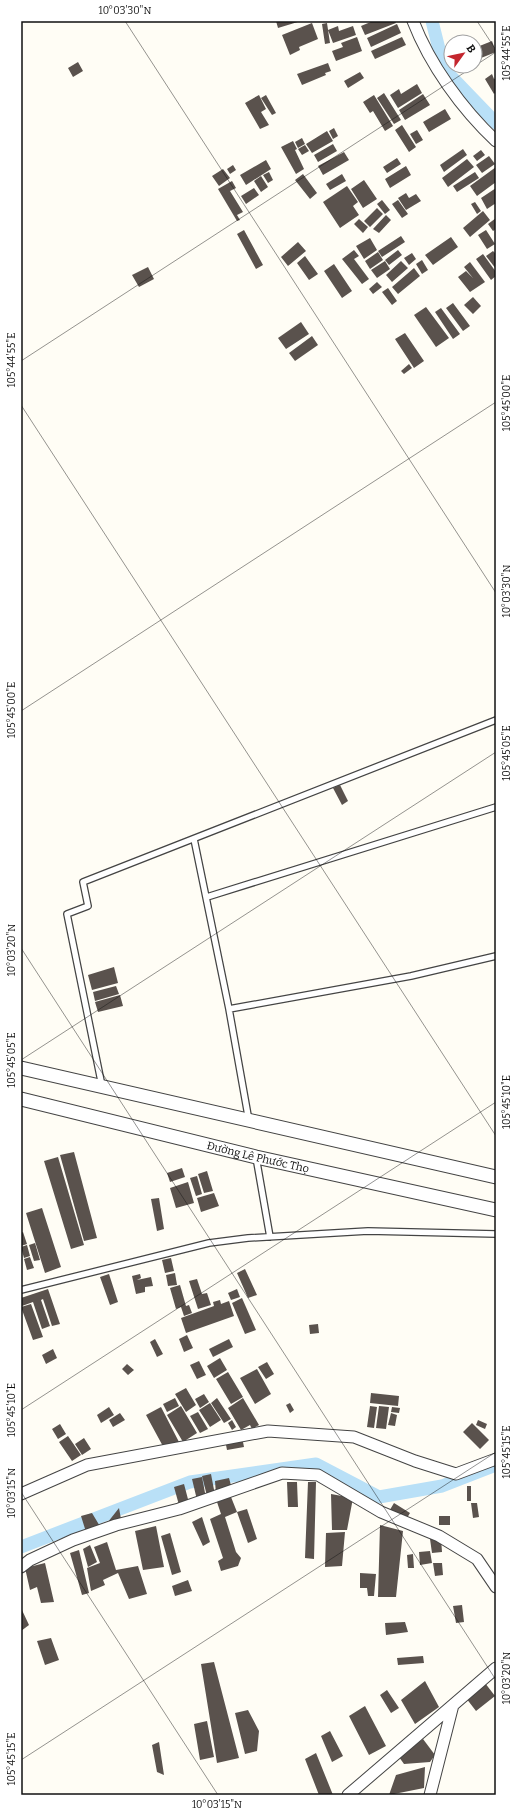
<svg xmlns="http://www.w3.org/2000/svg" width="517" height="1816" font-family="Bitter,serif">
<rect width="100%" height="100%" fill="#fffdf5"/>
<g fill="none" stroke-linecap="round" stroke-linejoin="round">
<!-- canal -->
<path stroke="#b9e0f7" stroke-width="13" d="M432 21 444 69 496 123
M21 1547 190 1482 316 1464 379 1497 442 1486 496 1465"/>
</g>
<!-- building -->
<path fill="#5a524d" d="M276 21H301L278 28Z
M373 21H395L396 23 365 35 361 26Z
M312 23 318 39 299 47 300 50 290 55 282 35Z
M327 23 330 43 325 44 322 24Z
M397 24 401 33 371 47 367 38Z
M338 26 339 31 353 26 356 35 333 43 328 30Z
M357 37 362 51 336 61 332 51 343 47 341 43Z
M402 37 406 45 375 59 371 51Z
M492 41 496 52 481 58 477 47Z
M78 62 83 71 73 77 68 68Z
M328 63 331 71 325 73 326 75 302 85 297 74Z
M360 72 364 78 348 88 344 81Z
M492 74 494 79 496 78V92L494 94 485 79Z
M417 84 422 93 398 108 390 95 399 89 401 94Z
M384 93 401 120 394 124 377 98Z
M423 94 430 105 405 120 399 110Z
M259 95 266 109 261 112 269 125 260 129 245 103Z
M266 95 276 113 272 115 261 98Z
M374 95 393 126 385 131 373 111 370 113 363 102Z
M445 109 451 119 429 132 423 122Z
M402 125 416 147 409 152 395 130Z
M334 128 338 136 333 139 329 131Z
M417 130 423 140 416 144 410 134Z
M327 131 333 141 312 153 306 144Z
M302 138 305 144 298 148 295 142Z
M293 141 297 149 295 150 304 169 296 174 281 147Z
M333 144 337 151 318 162 314 155Z
M305 145 309 151 302 155 298 149Z
M463 149 467 155 444 172 440 165Z
M481 150 485 155 477 161 473 156Z
M344 152 349 160 323 175 318 166Z
M489 156 495 164 482 173 476 165Z
M397 158 401 164 387 173 383 167Z
M467 159 474 167 448 187 442 178Z
M266 160 271 169 246 185 240 175Z
M233 165 236 170 230 174 227 169Z
M406 166 411 175 390 188 385 179Z
M496 167V182L477 196 470 186Z
M223 169 230 178 219 186 212 176Z
M269 172 273 180 268 183 263 175Z
M475 172 479 178 457 192 453 186Z
M303 174 317 193 310 199 295 180Z
M342 174 346 181 330 190 326 184Z
M261 176 268 187 261 192 254 181Z
M364 180 377 199 363 208 351 189Z
M232 181 236 188 230 191 243 212 237 215 240 220 237 221 218 189Z
M347 186 358 202 353 206 359 215 340 228 323 202Z
M254 188 259 195 246 204 241 196Z
M496 188V203L487 209 481 198Z
M406 193 409 198 416 194 421 201 406 210 398 198Z
M382 200 390 210 385 214 377 204Z
M398 200 408 214 402 218 392 204Z
M475 202 481 211 477 214 471 204Z
M377 208 383 214 370 227 364 221Z
M483 211 490 220 470 237 463 228Z
M386 215 391 220 379 233 373 229Z
M496 218V229L493 231 488 224Z
M359 219 368 227 363 233 354 224Z
M244 230 263 265 256 269 237 234Z
M486 230 495 244 487 249 478 235Z
M401 236 405 242 382 257 378 251Z
M451 237 458 247 433 265 425 255Z
M370 238 377 250 364 259 356 246Z
M298 242 306 251 288 266 281 257Z
M354 250 359 256 354 259 369 279 362 284 342 259Z
M398 250 402 255 389 265 385 260Z
M493 251 496 254V269L486 256Z
M378 252 383 260 370 269 365 261Z
M412 253 416 259 409 265 404 258Z
M483 254 496 272V276L491 280 476 259Z
M305 256 318 274 309 280 297 263Z
M422 260 428 270 422 274 416 264Z
M385 261 390 269 377 278 371 270Z
M401 261 408 268 392 282 386 275Z
M470 262 485 282 470 292 458 277 466 271 473 278 464 267Z
M334 264 352 291 342 298 324 271Z
M148 267 154 279 139 287 132 275Z
M414 268 420 276 398 294 392 287Z
M377 282 382 287 373 294 369 289Z
M388 288 397 301 392 305 382 292Z
M473 297 481 306 473 314 464 305Z
M453 303 470 326 463 331 446 308Z
M426 307 449 338 436 347 414 315Z
M441 308 460 334 453 339 435 312Z
M301 322 309 334 286 349 278 338Z
M405 333 424 361 414 368 395 339Z
M312 336 318 345 295 361 289 353Z
M409 364 412 368 404 374 401 371Z
M340 785 348 801 342 805 333 788Z
M114 967 118 983 92 990 88 975Z
M116 986 119 994 95 1001 93 992Z
M120 995 123 1006 98 1012 95 1002Z
M74 1152 97 1238 84 1241 60 1155Z
M58 1157 84 1245 71 1249 44 1161Z
M182 1168 185 1177 170 1182 167 1173Z
M207 1171 213 1191 204 1193 198 1174Z
M197 1176 202 1194 196 1196 190 1178Z
M188 1182 194 1203 176 1208 170 1188Z
M214 1193 219 1206 201 1212 197 1198Z
M159 1198 164 1229 157 1231 151 1199Z
M42 1208 61 1267 45 1273 26 1213Z
M23 1232 27 1244 21 1246V1233Z
M35 1243 40 1260 34 1261 29 1245Z
M27 1245 30 1256 24 1258 21 1247Z
M30 1257 34 1268 27 1270 24 1259Z
M171 1258 174 1271 165 1273 162 1260Z
M245 1269 257 1295 248 1298 237 1273Z
M175 1273 177 1285 168 1286 166 1275Z
M109 1274 118 1302 110 1305 100 1277Z
M140 1274 141 1278 137 1280 151 1277 153 1286 145 1287V1292L136 1294 132 1276Z
M197 1279 202 1294 207 1293 211 1305 198 1309 189 1281Z
M180 1285 186 1306 189 1305 192 1313 184 1316 181 1307 176 1309 170 1288Z
M48 1289 60 1324 52 1326 43 1299 41 1300 50 1326 42 1329 33 1302 22 1306 21 1298Z
M237 1289 240 1297 231 1300 228 1293Z
M242 1298 256 1330 245 1334 232 1303Z
M220 1300 221 1304 229 1301 234 1316 186 1333 181 1318 214 1306 213 1302Z
M31 1304 43 1337 33 1340 21 1307Z
M318 1324 319 1333 310 1334 309 1325Z
M187 1335 193 1348 184 1352 179 1339Z
M155 1339 163 1354 157 1357 150 1342Z
M229 1339 233 1347 213 1357 209 1349Z
M53 1349 57 1358 46 1364 42 1355Z
M220 1358 227 1370 214 1378 207 1366Z
M199 1361 206 1375 197 1379 190 1365Z
M267 1362 274 1374 266 1379 258 1367Z
M127 1364 134 1370 128 1375 122 1369Z
M257 1369 271 1394 255 1404 240 1378Z
M228 1372 243 1397 231 1404 216 1379Z
M186 1388 196 1405 186 1412 175 1394Z
M371 1393 399 1396 398 1406 370 1403Z
M204 1394 209 1402 200 1408 195 1399Z
M175 1398 179 1406 167 1412 163 1404Z
M217 1398 231 1419 224 1423 211 1403Z
M243 1398 259 1425 252 1429 250 1425 241 1430 228 1408Z
M210 1403 221 1420 210 1427 199 1410Z
M290 1403 294 1410 290 1413 286 1405Z
M181 1406 197 1433 183 1442 167 1415Z
M370 1406 377 1407 374 1428 367 1427Z
M379 1406 389 1407 386 1429 376 1428Z
M109 1407 114 1415 101 1423 97 1415Z
M161 1407 179 1442 165 1450 146 1415Z
M392 1407 400 1408 399 1413 391 1412Z
M198 1412 208 1429 200 1433 190 1416Z
M120 1413 125 1420 113 1427 109 1420Z
M391 1413 397 1415 395 1426 388 1425Z
M232 1420 236 1427 232 1430 228 1423Z
M478 1420 487 1424 485 1429 476 1425Z
M472 1423 489 1440 480 1449 463 1432Z
M60 1424 66 1434 58 1439 52 1429Z
M68 1436 81 1455 72 1461 59 1442Z
M242 1437 244 1447 227 1450 225 1440Z
M84 1438 91 1449 82 1455 75 1444Z
M211 1474 215 1495 207 1496 202 1476Z
M202 1477 206 1498 197 1500 192 1479Z
M229 1478 232 1489 216 1495 215 1481Z
M287 1482H297L298 1507H288Z
M308 1482H316L314 1559 305 1558Z
M184 1484 189 1503 179 1505 174 1487Z
M467 1486H471V1501H467Z
M331 1494 353 1498 347 1530H332Z
M231 1497 237 1512 225 1517 236 1552 241 1558 238 1566 221 1571 218 1561 223 1558 210 1519 221 1514 217 1502Z
M394 1503 410 1513 404 1523 388 1513Z
M471 1503H477L479 1517 473 1518Z
M119 1508 121 1519 104 1527Z
M247 1509 257 1539 248 1543 237 1512Z
M92 1513 101 1528 86 1532 81 1516Z
M439 1516H450V1525H439Z
M202 1517 210 1542 203 1546 192 1522Z
M380 1525 403 1531 396 1597H378Z
M156 1526 164 1567 143 1570 135 1531Z
M345 1532 342 1566 325 1567 326 1533Z
M170 1533 181 1572 172 1575 161 1536Z
M441 1538 442 1552 432 1553 430 1539Z
M107 1542 116 1570 138 1566 147 1594 129 1599 118 1573 103 1580 105 1585 91 1591 87 1568 100 1563 94 1547Z
M90 1545 97 1562 88 1567 83 1549Z
M79 1550 89 1593 82 1595 70 1553Z
M430 1551 432 1563 420 1565 419 1552Z
M413 1554 414 1568H408L407 1555Z
M45 1563 54 1602 41 1603 37 1587 30 1590 25 1568Z
M433 1563H442L443 1575 435 1576Z
M360 1573 376 1574 374 1596H368L367 1588H360Z
M188 1580 192 1591 175 1596 172 1586Z
M462 1605 464 1622 456 1623 453 1606Z
M21 1608 29 1625 21 1631Z
M405 1622 408 1632 386 1635 385 1623Z
M51 1638 59 1660 45 1665 37 1641Z
M423 1656 424 1663 398 1665 397 1658Z
M214 1662 239 1758 217 1763 201 1664Z
M425 1681 439 1707 415 1724 401 1700Z
M485 1683 495 1696 476 1711 466 1698Z
M387 1690 399 1708 391 1713 380 1695Z
M365 1706 386 1746 369 1755 349 1716Z
M248 1710 259 1731 257 1751 245 1754 235 1713Z
M207 1721 214 1757 200 1760 194 1724Z
M330 1731 343 1756 332 1762 321 1736Z
M423 1739 435 1755 430 1762 404 1764 399 1757Z
M159 1742 164 1775 157 1772 152 1745Z
M316 1753 333 1795H319L305 1759Z
M425 1767 424 1788 389 1795 396 1775Z"/>
<g fill="none" stroke-linecap="round" stroke-linejoin="round">
<!-- service casing -->
<g stroke="#444" stroke-width="8">
<path id="service" d="M194 839 229 1009 249 1121
M207 897 496 807
M229 1009 411 976 496 956
M102 1086 67 914 88 906 83 882 496 720
M256 1157 270 1237
M21 1290 209 1243 248 1238 368 1231 496 1234"/>
</g>
<!-- minor casing -->
<g stroke="#444" stroke-width="13">
<path id="minor" d="M413 21C430 65 462 109 496 141
M21 1494 87 1465 268 1431 354 1437 415 1461 456 1474 496 1459
M21 1567 30 1560 73 1540 116 1525 179 1509 282 1473 318 1475 381 1512 439 1536 477 1559 496 1587
M348 1795 453 1705
M430 1795 453 1705 496 1668"/>
</g>
<!-- tertiary casing -->
<g stroke="#444" stroke-width="15">
<g id="tertiary">
<path d="M21 1068 496 1177"/>
<path id="s1" d="M21 1099 256 1157 496 1210"/>
</g>
</g>
<!-- service -->
<use href="#service" stroke="#fff" stroke-width="5.5"/>
<!-- minor -->
<use href="#minor" stroke="#fff" stroke-width="11"/>
<!-- tertiary -->
<use href="#tertiary" stroke="#fff" stroke-width="13"/>
</g>
<!-- ticks -->
<path fill="none" stroke="#111" stroke-width="1" stroke-opacity="0.45" d="M125 21 496 593M477 21 496 50M21 361 496 52M21 405 496 1136M21 711 496 402M21 948 496 1680M21 1060 496 752M21 1410 496 1102M21 1492 218 1795M21 1760 496 1452"/>
<g text-anchor="middle" dominant-baseline="central" stroke-width="4" stroke-linejoin="round" paint-order="stroke">
<!-- street labels -->
<g font-size="11" fill="#111" stroke="#fff">
<text stroke="none"><textPath href="#s1" startOffset="244">Đường Lê Phước Thọ</textPath></text>
</g>
</g>
<!-- border -->
<rect width="517" height="1816" fill="none" stroke="#ffffff" stroke-width="44"/>
<!-- north arrow -->
<g transform="translate(463 54) rotate(57)"><circle r="19" fill="#ffffff" stroke="#a0a0a0"/>
<path d="M0-3L7 15L0 10L-7 15Z" fill="#c4262e"/>
<text y="-6" font-size="11" font-weight="bold" text-anchor="middle" fill="#111111">B</text>
</g>
<rect x="22" y="22" width="473" height="1772" fill="none" stroke="#111" stroke-width="1.5"/>
<g font-size="10" text-anchor="middle" fill="#111">
<text x="125" y="14">10°03'30"N</text>
<text transform="translate(506 53) rotate(-90)" y="4">105°44'55"E</text>
<text transform="translate(11 360) rotate(-90)" y="4">105°44'55"E</text>
<text transform="translate(506 403) rotate(-90)" y="4">105°45'00"E</text>
<text transform="translate(506 591) rotate(-90)" y="4">10°03'30"N</text>
<text transform="translate(11 710) rotate(-90)" y="4">105°45'00"E</text>
<text transform="translate(506 753) rotate(-90)" y="4">105°45'05"E</text>
<text transform="translate(11 950) rotate(-90)" y="4">10°03'20"N</text>
<text transform="translate(11 1060) rotate(-90)" y="4">105°45'05"E</text>
<text transform="translate(506 1102) rotate(-90)" y="4">105°45'10"E</text>
<text transform="translate(11 1410) rotate(-90)" y="4">105°45'10"E</text>
<text transform="translate(506 1452) rotate(-90)" y="4">105°45'15"E</text>
<text transform="translate(11 1493) rotate(-90)" y="4">10°03'15"N</text>
<text transform="translate(506 1678) rotate(-90)" y="4">10°03'20"N</text>
<text transform="translate(11 1759) rotate(-90)" y="4">105°45'15"E</text>
<text x="217" y="1808">10°03'15"N</text>
</g>
</svg>
